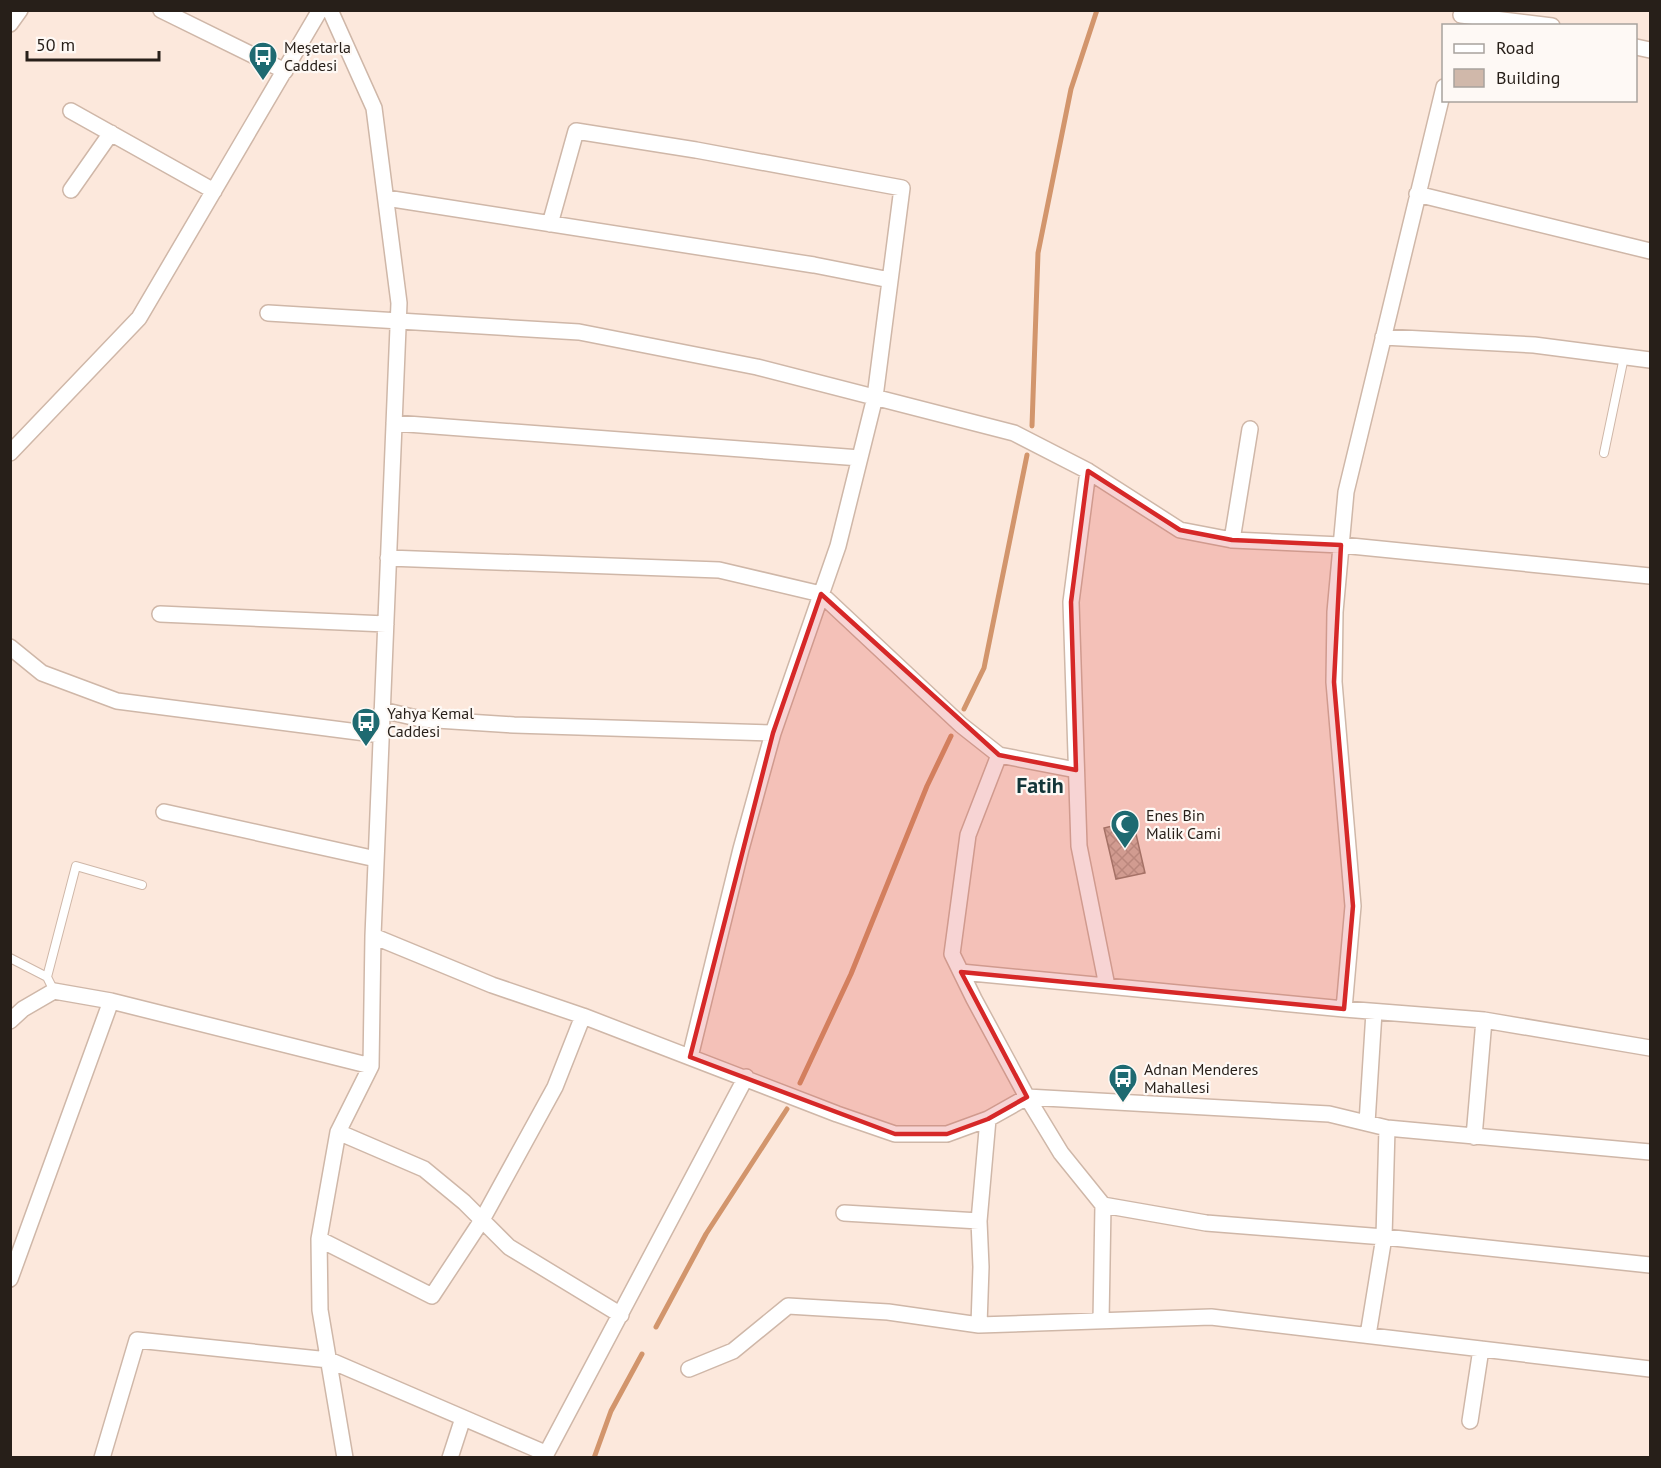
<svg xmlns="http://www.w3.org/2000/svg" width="1661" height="1468" font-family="'PT Sans',sans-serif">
<defs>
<pattern id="building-cross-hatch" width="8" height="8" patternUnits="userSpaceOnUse" patternTransform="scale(1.5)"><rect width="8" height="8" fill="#d0b8aa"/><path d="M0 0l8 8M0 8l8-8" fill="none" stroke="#b39e92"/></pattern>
</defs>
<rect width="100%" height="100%" fill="#fce8dc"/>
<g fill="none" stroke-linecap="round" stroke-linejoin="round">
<!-- stream -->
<path stroke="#d2956c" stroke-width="5" d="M1032 426 1038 253 1071 89 1097 10
M964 709 984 668 1027 455
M800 1083 851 974 927 786 951 736
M656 1327 706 1234 787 1109
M594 1458 611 1411 642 1354"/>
</g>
<!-- building -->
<path fill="url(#building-cross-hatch)" stroke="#998476" stroke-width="1.5" d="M1133 821 1145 873 1116 879 1104 828Z"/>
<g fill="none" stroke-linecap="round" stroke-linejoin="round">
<!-- service casing -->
<g stroke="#cfb7a8" stroke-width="10">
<path id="service" d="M1604 453 1624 357
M10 958 47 977 54 991
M47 977 76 866 142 885"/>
</g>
<!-- minor casing -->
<g stroke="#cfb7a8" stroke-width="18">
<path id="minor" d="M161 10 285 71
M330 10 374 108 399 303 373 936 371 1066 338 1132 319 1239 320 1310 345 1458
M1461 15 1552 26
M10 24 20 10
M1636 47 1650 50
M71 111 214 191
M71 190 111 133
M1417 194 1650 251
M386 198 814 265 890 280
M550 224 576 131 696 150 902 188 875 397 838 546 773 733 741 849 690 1057
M268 313 579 332 757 367 1014 433 1088 471 1180 530 1232 540 1341 545 1650 576
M1383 337 1534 345 1650 360
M394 423 860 458
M10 453 139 318 320 10
M1088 471 1071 602 1079 846 1107 986
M1232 540 1250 429
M388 558 719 570 821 594 961 725 999 755 1076 770
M160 614 386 624
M10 647 42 673 117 701 381 735
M382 710 421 719 514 725 773 733
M999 755 968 835 952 954 974 999 1027 1097 1061 1153 1103 1205 1101 1321
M164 812 376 859
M373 936 492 985 583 1016 837 1114 895 1134H947L988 1119 1027 1097 1329 1114 1387 1128 1650 1152
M961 972 1344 1009 1484 1020 1650 1048
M1344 1009 1353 906 1334 682 1335 612 1346 492 1444 87
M10 1021 23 1009 54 991 111 1001 371 1066
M1367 1123 1374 1012
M338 1132 424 1169 464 1202 509 1247 621 1315
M1474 1137 1484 1020
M1103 1205 1206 1223 1384 1237 1650 1265
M844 1213 979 1221
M319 1239 432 1296 482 1220 555 1087 583 1016
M10 1279 111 1001
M979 1325 981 1267 979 1221 988 1119
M1368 1335 1384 1237 1387 1128
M689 1369 733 1351 788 1306 888 1312 979 1325 1211 1317 1650 1369
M1470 1421 1481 1349
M102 1458 137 1340 329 1360 545 1453
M450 1458 463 1418
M544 1458 746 1077"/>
</g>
<!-- service -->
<use href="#service" stroke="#fff" stroke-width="8"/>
<!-- minor -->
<use href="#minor" stroke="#fff" stroke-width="15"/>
</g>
<!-- marked area -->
<path fill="#d62828" fill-opacity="0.2" stroke="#d62828" stroke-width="4.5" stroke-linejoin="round" d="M1088 471 1180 530 1232 540 1341 545 1334 682 1353 906 1344 1009 961 972 1027 1097 988 1119 947 1134H895L690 1057 773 733 821 594 999 755 1076 770 1071 602Z"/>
<!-- icons -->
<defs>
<g id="bus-pin" transform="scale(1.5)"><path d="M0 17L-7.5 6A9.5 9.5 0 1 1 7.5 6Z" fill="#1e6a71" stroke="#fef9f5"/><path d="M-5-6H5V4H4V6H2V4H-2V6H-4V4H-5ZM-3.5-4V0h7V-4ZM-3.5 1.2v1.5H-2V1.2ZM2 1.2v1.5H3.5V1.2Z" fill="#fff"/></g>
<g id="mosque-pin" transform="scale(1.5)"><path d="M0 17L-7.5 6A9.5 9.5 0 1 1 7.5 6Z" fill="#1e6a71" stroke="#fef9f5"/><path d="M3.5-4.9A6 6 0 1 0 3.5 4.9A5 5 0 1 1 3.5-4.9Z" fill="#fff"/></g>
</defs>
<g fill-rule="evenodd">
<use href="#bus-pin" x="263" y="56"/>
<use href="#bus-pin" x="366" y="722"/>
<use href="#mosque-pin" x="1125" y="824"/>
<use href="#bus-pin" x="1123" y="1078"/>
</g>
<g text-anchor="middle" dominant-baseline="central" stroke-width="4.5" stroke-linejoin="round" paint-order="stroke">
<!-- poi labels -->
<g font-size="16" fill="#271f19" stroke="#fef9f5" text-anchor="start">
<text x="284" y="47">Meşetarla<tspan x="284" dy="18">Caddesi</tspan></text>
<text x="387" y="713">Yahya Kemal<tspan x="387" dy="18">Caddesi</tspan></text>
<text x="1146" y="815">Enes Bin<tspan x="1146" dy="18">Malik Cami</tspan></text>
<text x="1144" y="1069">Adnan Menderes<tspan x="1144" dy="18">Mahallesi</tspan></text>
</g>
<!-- district labels -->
<g font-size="22" font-weight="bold" fill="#133639" stroke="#fef9f5">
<text x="1040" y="785">Fatih</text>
</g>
</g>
<!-- border -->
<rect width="1661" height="1468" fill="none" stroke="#271f19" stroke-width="24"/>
<!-- legend -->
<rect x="1442" y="24" width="195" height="78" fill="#fef9f5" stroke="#a8a29d" stroke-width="1.5"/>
<rect x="1454" y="44" width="30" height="9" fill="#ffffff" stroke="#a8a29d" stroke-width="1.5"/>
<text x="1496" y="54" font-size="18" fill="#271f19">Road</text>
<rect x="1454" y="69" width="30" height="18" fill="#d0b8aa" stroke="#a8a29d" stroke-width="1.5"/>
<text x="1496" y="84" font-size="18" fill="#271f19">Building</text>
<!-- scale -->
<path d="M27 51v9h132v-9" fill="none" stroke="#271f19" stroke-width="3"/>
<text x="36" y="51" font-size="18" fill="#271f19" stroke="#fef9f5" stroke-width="4.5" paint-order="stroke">50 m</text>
</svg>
